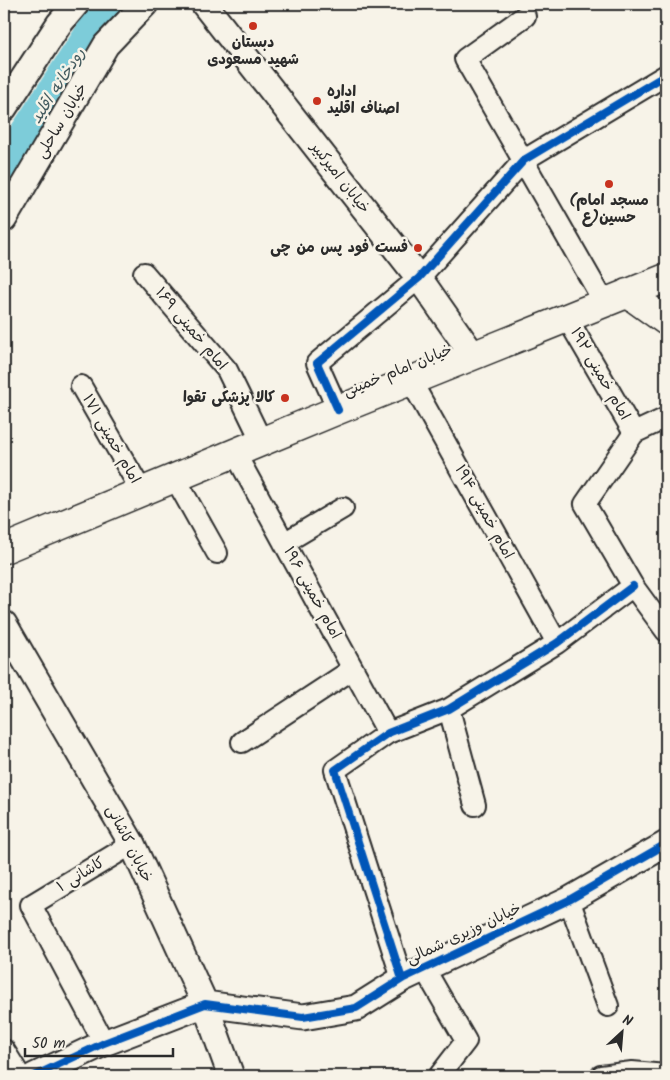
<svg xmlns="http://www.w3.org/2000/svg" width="670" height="1080" font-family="Kalam,'Playpen Sans Arabic',sans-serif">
<rect width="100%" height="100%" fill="#f7f3e8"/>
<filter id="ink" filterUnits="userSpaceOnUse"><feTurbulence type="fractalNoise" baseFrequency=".02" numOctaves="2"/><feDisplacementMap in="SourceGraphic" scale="10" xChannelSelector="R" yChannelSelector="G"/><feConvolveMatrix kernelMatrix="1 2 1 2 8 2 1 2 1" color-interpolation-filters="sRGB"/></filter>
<g filter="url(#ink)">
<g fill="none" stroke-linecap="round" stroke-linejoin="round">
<!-- river -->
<path stroke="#7dccd9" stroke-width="35" d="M4 169 112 4"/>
<!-- minor casing -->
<g stroke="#2b2b2b" stroke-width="24">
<path id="minor" d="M525 16 465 59 604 302
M144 273 227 370 262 442
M567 318 634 433 585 504 633 586 666 631
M411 381 557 643
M81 386 142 492
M338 410 317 363 419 278 524 160 666 75
M634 433 666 418
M235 453 388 733
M175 478 217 553
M284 543 343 508
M449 709 475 805
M242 742 353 669
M569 900 608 1006
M424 968 466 1041 439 1076
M402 979 335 770 388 733 449 709 557 643 633 586
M104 1043 31 905 132 844
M4 1050 20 1076
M601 1076 632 1072 666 1075"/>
</g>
<!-- tertiary casing -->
<g stroke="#2b2b2b" stroke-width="29">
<path id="tertiary" d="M204 4 419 278 473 355
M4 108 59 24 76 4
M4 219 106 45 145 4
M4 624 132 844 205 1004 231 1076
M34 1076 104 1043 205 1004 303 1017 356 1008 402 979 569 900 666 844"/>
</g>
<!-- secondary casing -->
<g stroke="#2b2b2b" stroke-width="31">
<path id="secondary" d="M627 293 666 321
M4 549 338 410 666 278"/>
</g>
<!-- minor -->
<use href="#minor" stroke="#f7f3e8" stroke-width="20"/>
<!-- tertiary -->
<use href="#tertiary" stroke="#f7f3e8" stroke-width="25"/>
<!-- secondary -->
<use href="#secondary" stroke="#f7f3e8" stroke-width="28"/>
<!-- cycleway casing -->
<g stroke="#f7f3e8" stroke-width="11">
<path id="cycleway" d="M338 410 317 363 419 278 524 160 666 75
M402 979 335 770 388 733 449 709 557 643 633 586
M34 1076 104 1043 205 1004 303 1017 356 1008 402 979 569 900 666 844"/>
</g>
<!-- cycleway -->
<use href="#cycleway" stroke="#0057b8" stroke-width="8"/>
</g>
</g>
<!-- markers -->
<g fill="#c8321e" stroke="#f7f3e8" stroke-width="2">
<circle cx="253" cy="26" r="5"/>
<circle cx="317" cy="101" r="5"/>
<circle cx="609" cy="184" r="5"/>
<circle cx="418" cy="248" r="5"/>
<circle cx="285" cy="398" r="5"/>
</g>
<g text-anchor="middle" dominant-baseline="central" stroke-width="5" stroke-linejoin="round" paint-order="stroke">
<!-- poi labels -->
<g font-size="15" font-weight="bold" fill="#2b2b2b" stroke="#f7f3e8">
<text x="253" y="43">دبستان<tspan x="253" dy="17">شهید مسعودی</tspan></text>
<text x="327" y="92" text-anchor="start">اداره<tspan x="327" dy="17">اصناف اقلید</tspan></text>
<text x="609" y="201">(مسجد امام<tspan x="609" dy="17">حسین(ع</tspan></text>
<text x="408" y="248" text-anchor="end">فست فود پس من چی</text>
<text x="275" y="398" text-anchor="end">کالا پزشکی تقوا</text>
</g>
<!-- street labels -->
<g font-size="15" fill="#2b2b2b" stroke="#f7f3e8">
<text transform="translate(62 121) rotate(-59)">خیابان ساحلی</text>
<text transform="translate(340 178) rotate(52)">خیابان امیرکبیر</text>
<text transform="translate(191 329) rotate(50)">امام خمینی ۱۶۹</text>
<text transform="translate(398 371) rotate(-22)">خیابان امام خمینی</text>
<text transform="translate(600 374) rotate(60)">امام خمینی ۱۹۲</text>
<text transform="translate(111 439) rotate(60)">امام خمینی ۱۷۱</text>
<text transform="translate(484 512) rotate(61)">امام خمینی ۱۹۴</text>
<text transform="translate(312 593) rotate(61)">امام خمینی ۱۹۶</text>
<text transform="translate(129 844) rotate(63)">خیابان کاشانی</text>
<text transform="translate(81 875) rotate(-31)">کاشانی ۱</text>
<text transform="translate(464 934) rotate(-25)">خیابان وزیری شمالی</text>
</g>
<!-- water labels -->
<g font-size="16" font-style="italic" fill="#445b5f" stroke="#f7f3e8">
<text transform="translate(58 86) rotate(-57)">رودخانه اقلید</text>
</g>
</g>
<!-- margin -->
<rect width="670" height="1080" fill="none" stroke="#f7f3e8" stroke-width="20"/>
<rect x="10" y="10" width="650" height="1060" fill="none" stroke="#2b2b2b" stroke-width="2" filter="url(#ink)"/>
<!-- north arrow -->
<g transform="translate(622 1032) rotate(26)" stroke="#f7f3e8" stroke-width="4" paint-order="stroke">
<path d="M0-4L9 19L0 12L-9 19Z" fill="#2b2b2b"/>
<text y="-8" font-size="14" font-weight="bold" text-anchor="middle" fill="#2b2b2b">N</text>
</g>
<!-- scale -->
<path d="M25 1048v8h148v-8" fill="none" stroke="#2b2b2b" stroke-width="2.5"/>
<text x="32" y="1048" font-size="15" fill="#2b2b2b" stroke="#f7f3e8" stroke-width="4" paint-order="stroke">50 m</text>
</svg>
